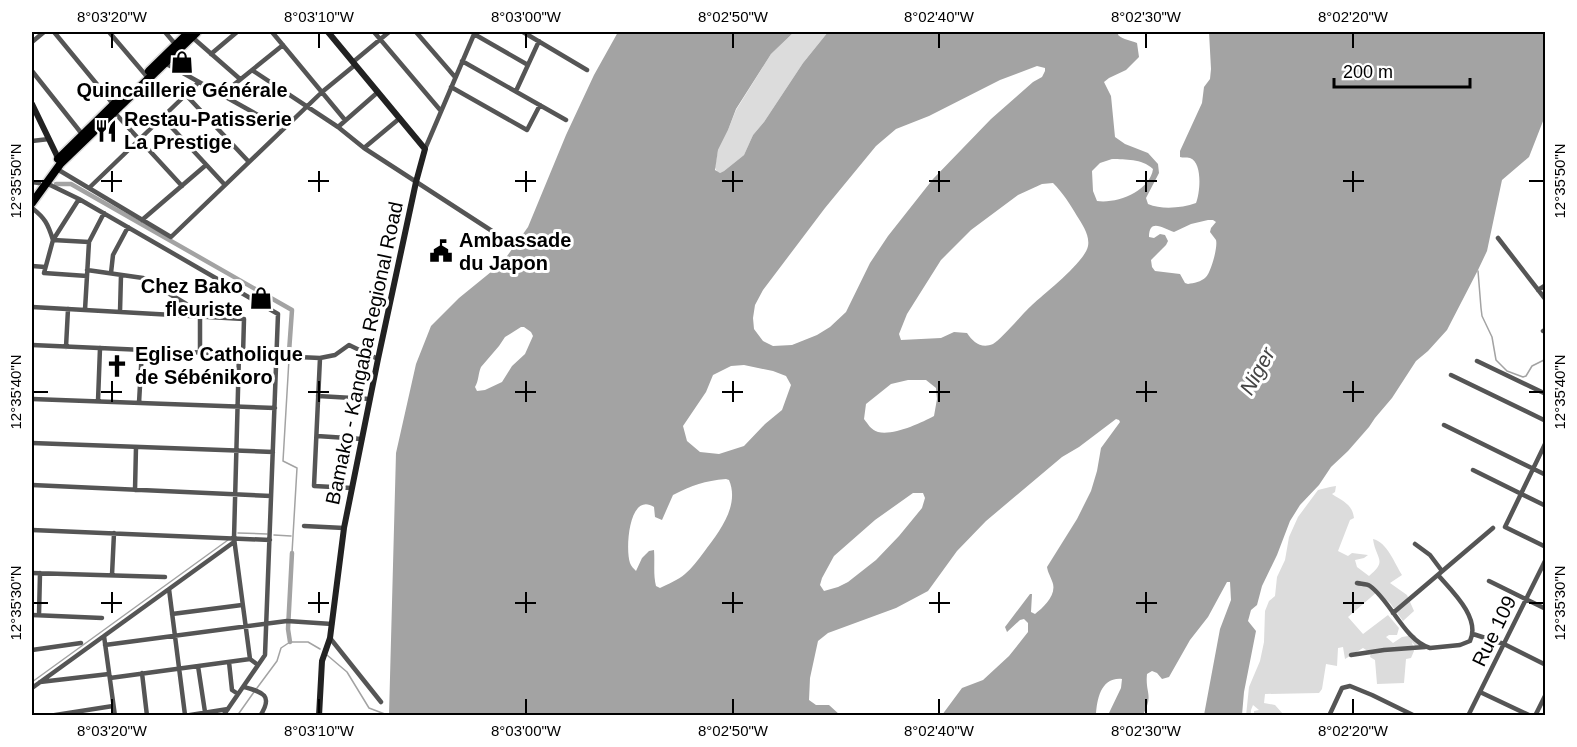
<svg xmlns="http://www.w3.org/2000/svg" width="1577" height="747" font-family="Helvetica,sans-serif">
<rect width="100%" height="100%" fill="#fff"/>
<!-- green -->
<path fill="#dcdcdc" d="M794 32H828L803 63 764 122 753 135 744 155 724 171 720 173 717 172 715 167 718 150 728 130 736 110 771 54Z
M1336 486 1335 492 1332 494C1344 502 1352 504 1354 518L1350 520 1338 551 1348 556 1352 553 1368 555 1364 558 1355 560 1357 567 1369 576C1388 560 1376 560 1373 539 1387 542 1395 564 1402 575L1390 583 1407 595 1414 611 1403 621 1390 603 1377 592 1348 617 1363 634 1388 615 1399 628 1397 635H1389L1386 637 1393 643 1402 637 1415 635 1417 640 1425 648 1416 647 1412 642 1414 651 1411 658 1406 659 1404 683 1377 684 1375 660 1370 657 1371 653 1363 648 1345 659 1343 647 1338 648 1337 666 1326 664 1322 689 1319 693 1265 694 1264 703 1275 705 1283 714 1254 715V711L1259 710 1253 705 1251 710V715L1246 716 1249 687 1260 661 1264 642 1265 611 1269 601 1275 596 1277 577 1285 560 1289 537 1298 517 1318 490 1330 487Z"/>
<!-- water -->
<path fill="#a3a3a3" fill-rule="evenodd" d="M618 32H794L771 54 736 109 728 130 718 150 715 170 720 173 724 171 744 155 753 135 764 122 803 63 828 32H1119L1118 35C1124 40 1130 40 1137 43L1139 57 1126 70 1109 78 1104 82 1111 96 1115 137 1125 144 1148 153 1158 164 1159 173 1146 198 1148 204C1162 210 1182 208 1196 203 1200 193 1203 163 1190 158 1186 157 1183 158 1180 157V151L1202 103 1204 87 1210 79 1211 69 1209 32H1545V116L1529 157 1502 180 1487 251 1478 270 1447 330 1428 351 1416 361 1392 398 1375 418 1369 427 1348 451 1331 467 1319 485 1300 505 1290 521 1277 555 1262 586 1257 605 1251 610 1248 621 1256 631 1244 692 1242 715H1204L1220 629 1231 600 1230 582H1227L1208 617 1190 640 1169 677 1162 679 1157 673 1152 671 1147 674C1145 694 1154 694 1143 715H1109V713L1121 688 1122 679C1101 677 1097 699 1096 715H942L962 688 983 680 1009 656 1028 632V623L1024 619 1020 620 1007 632 1005 627 1030 594H1032L1031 612 1035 614C1044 607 1058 594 1052 581 1050 575 1048 573 1047 567L1077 519 1091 491 1097 471 1101 448 1120 422 1119 420 1116 419 1079 447 1062 457 986 521 957 551 928 591 896 608 828 633 818 641 810 678 809 700 816 705H829L840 715H389L396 453 416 364 431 326 459 298 502 263 528 227 566 135 594 75ZM1037 66 1045 68V71L1042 77 1033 82 991 119 933 179 888 236 870 263 846 312 830 327 817 335 792 345 773 346 763 341 754 329 753 318 755 305 763 290 825 208 876 146 896 129 929 116 1000 80ZM1112 159C1126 160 1141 158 1153 169 1150 191 1117 204 1097 201L1093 191 1092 171 1100 163ZM1053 183C1063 193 1070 204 1077 216 1082 224 1090 235 1088 246 1085 262 1045 293 1032 305 1023 313 1001 340 993 344 981 349 973 342 967 333L954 332 941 338 901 340 899 334 907 314 941 260 971 230 1018 195 1042 184ZM1208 220H1213L1216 222 1211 228 1210 232C1212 235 1214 237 1216 240 1218 247 1211 272 1206 277 1201 282 1194 283 1188 284L1185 283 1180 274 1155 271 1152 267 1151 260 1166 245 1168 241 1165 235 1160 234 1154 238 1149 237C1149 217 1164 229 1174 232L1191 224ZM521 327H524L531 332 533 336 525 354 512 366 502 382 485 390 477 391 475 387C479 380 478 374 481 367L499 346 505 337ZM744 365 773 371 786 376 791 385 782 410 765 424 744 446 719 454 700 452 687 441 683 426 706 392 713 375 731 366ZM908 380H926L936 388 937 399 934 416C921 423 893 436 878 432 871 430 868 424 864 419L866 404 891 384ZM726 479 729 480C740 506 719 532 704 552 698 560 692 568 685 574 678 580 668 584 660 588L656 586C653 574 655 563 654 550L649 551 642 558 636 571C634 569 631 566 630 563 625 549 629 491 654 507L655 517 662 520 673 495C693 485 704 481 726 479ZM913 493H923L925 498 922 508 899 536 876 560 848 582 838 587 824 591 820 585 822 578 834 556 875 520Z"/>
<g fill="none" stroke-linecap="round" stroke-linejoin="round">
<!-- stream -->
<path stroke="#a3a3a3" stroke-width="1.5" d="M1478 271 1481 308 1482 316 1492 337 1496 360 1507 371 1523 377 1526 376 1532 366 1546 359
M289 359 283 461 297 468 292 553
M238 533 267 534
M274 535 291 536
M327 655 347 672 369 708 390 716
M32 682 228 540
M257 688 277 661 281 648 290 642H308L320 649
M237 716 254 692"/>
<!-- canal -->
<path stroke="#a3a3a3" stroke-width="4.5" d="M56 184H71L292 310 289 352
M290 642 288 629 292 553"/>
<!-- highway casing -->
<g stroke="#dbdbdb" stroke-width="11">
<path id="highway" d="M149 71 189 32
M58 159 117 101
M32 203 61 163 197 32"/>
</g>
<!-- street -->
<path stroke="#555" stroke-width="4.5" d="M54 32 114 105
M109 32 149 79
M165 32 176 45
M272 32 345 120
M374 32 441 111
M416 32 455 77
M523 32 587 70
M474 34 528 65
M192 37 240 79
M32 42 44 32
M211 54 237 32
M462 61 566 120
M353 62 389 32
M165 63 283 129
M252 70 338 127 364 148 492 231
M32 71 82 134
M451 87 527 130 540 105
M516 91 539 41
M186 95 249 162
M221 95 283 45
M114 112 182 186
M163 118 225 185
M338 127 378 92
M32 141 49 139
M364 148 400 118
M425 149 475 32
M57 169 171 237 322 92 355 65
M32 182 39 183
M46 183 79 199 278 314 265 655 223 716
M89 188 199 82
M79 199 53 240 44 273 87 276
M32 208C45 218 48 224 53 240L89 242
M142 220 206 165
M1498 238 1546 300
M32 266 45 267
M87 270 143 278 193 308 200 317V353
M111 273 113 255 128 227
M1538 290 1546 285
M32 307 244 319 243 355
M85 310 89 242 104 213
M120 312 121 275
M1543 331 1546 329
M32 345 320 358 335 355 349 345 378 359
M66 347 68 309
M239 354 234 538 250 659
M320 358 314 486 352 488
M1477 361 1546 394
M1451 375 1546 421
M318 396 370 399
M32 399 275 408
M98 401 100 348
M139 403 142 350
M1444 425 1546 475
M317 436 362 439
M1546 442 1505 527 1546 547
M32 443 273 452
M1473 470 1546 506
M32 485 271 496
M135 490 136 447
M304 526 344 528
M32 530 270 540
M1415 544 1430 555 1442 571
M32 573 165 577
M112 575 114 533
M1489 581 1546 609
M1357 583C1361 584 1367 584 1370 586 1390 600 1405 641 1430 648L1460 645 1470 641C1481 618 1452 591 1438 575
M169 589 185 715
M1393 613 1493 528
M172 614 242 605
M32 615 102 618
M39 615 40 573
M1473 634 1504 644 1546 665
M104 636 115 716
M330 638 381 702
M105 645 287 621 332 624
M32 650 81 643
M1351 655 1384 650 1425 647
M229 662 232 690 238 694
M198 666 205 712
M142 673 147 716
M110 678 250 659 258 665
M40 682 109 674
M244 687C262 692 274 695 260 716
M32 688 234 542
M1480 692 1531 716
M49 716 113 706
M184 716 228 709
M1329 716 1342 688 1350 686 1372 695 1415 716
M1468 716 1546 559
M1535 716 1546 694"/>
<!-- secondary -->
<path stroke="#222" stroke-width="6" d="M32 104 59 160
M319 716 322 661 330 638 344 528 378 359 416 182 425 149 328 32"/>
<!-- highway -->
<use href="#highway" stroke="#000" stroke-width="8"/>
</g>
<!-- ticks -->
<path fill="none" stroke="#000" stroke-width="2" d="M112 33V48M319 33V48M526 33V48M733 33V48M939 33V48M1146 33V48M1353 33V48M112 171V192M319 171V192M526 171V192M733 171V192M939 171V192M1146 171V192M1353 171V192M33 181H48M101 181H122M308 181H329M515 181H536M722 181H743M929 181H950M1136 181H1157M1343 181H1364M1529 181H1544M112 381V402M319 381V402M526 381V402M733 381V402M939 381V402M1146 381V402M1353 381V402M33 392H48M101 392H122M308 392H329M515 392H536M722 392H743M929 392H950M1136 392H1157M1343 392H1364M1529 392H1544M112 592V613M319 592V613M526 592V613M733 592V613M939 592V613M1146 592V613M1353 592V613M33 603H48M101 603H122M308 603H329M515 603H536M722 603H743M929 603H950M1136 603H1157M1343 603H1364M1529 603H1544M112 699V714M319 699V714M526 699V714M733 699V714M939 699V714M1146 699V714M1353 699V714"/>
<!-- icons -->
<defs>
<g id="shop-bare" transform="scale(1.8)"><path d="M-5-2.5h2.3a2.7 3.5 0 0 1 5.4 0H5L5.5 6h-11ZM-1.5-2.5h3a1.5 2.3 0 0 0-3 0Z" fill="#000" stroke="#fff" stroke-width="2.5" paint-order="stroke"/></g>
<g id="restaurant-bare" transform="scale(1.8)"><path d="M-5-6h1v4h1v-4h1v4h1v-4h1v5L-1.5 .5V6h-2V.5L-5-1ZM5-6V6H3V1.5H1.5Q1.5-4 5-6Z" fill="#000" stroke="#fff" stroke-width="2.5" paint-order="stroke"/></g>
<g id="civic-bare" transform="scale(1.8)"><path d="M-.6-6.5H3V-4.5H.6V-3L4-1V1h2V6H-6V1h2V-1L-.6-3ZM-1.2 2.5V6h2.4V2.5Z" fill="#000" stroke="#fff" stroke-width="2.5" paint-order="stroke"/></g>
<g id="church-bare" transform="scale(1.8)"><path d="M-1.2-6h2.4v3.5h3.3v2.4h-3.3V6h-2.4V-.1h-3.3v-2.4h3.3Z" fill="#000" stroke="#fff" stroke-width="2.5" paint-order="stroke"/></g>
</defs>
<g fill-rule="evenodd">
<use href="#shop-bare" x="182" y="62"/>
<use href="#restaurant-bare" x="106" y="131"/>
<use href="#civic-bare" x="441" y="251"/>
<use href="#shop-bare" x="261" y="298"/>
<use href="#church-bare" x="117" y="366"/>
</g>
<g text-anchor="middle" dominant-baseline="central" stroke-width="6" stroke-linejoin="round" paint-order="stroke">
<!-- poi labels -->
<g font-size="20" font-weight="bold" fill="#000" stroke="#fff" text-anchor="start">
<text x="182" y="90" text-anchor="middle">Quincaillerie Générale</text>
<text x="124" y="119">Restau-Patisserie<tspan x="124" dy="23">La Prestige</tspan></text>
<text x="459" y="240">Ambassade<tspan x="459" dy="23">du Japon</tspan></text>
<text x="243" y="286" text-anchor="end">Chez Bako<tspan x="243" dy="23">fleuriste</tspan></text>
<text x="135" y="354">Eglise Catholique<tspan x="135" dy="23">de Sébénikoro</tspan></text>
</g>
<!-- street labels -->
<g font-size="20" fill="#000" stroke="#fff">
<text transform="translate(364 353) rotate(-78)">Bamako - Kangaba Regional Road</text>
<text transform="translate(1494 631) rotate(-64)">Rue 109</text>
</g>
<!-- water labels -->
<g font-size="21" font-style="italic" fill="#444" stroke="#fff">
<text transform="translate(1257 371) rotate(-61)">Niger</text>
</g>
</g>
<!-- border -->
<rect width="1577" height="747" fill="none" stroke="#ffffff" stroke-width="66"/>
<!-- scale -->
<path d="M1334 78v9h136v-9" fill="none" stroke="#000000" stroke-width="3"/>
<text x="1343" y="78" font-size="18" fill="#000000" stroke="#ffffff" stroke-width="4.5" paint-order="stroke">200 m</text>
<rect x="33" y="33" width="1511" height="681" fill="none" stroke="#000" stroke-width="2"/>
<g font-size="15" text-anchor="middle" fill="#000">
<text x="112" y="22">8°03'20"W</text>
<text x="319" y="22">8°03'10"W</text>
<text x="526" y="22">8°03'00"W</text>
<text x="733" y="22">8°02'50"W</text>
<text x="939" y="22">8°02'40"W</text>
<text x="1146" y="22">8°02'30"W</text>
<text x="1353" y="22">8°02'20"W</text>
<text transform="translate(16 181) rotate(-90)" y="5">12°35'50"N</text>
<text transform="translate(1560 181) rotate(-90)" y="5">12°35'50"N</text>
<text transform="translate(16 392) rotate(-90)" y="5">12°35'40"N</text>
<text transform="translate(1560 392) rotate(-90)" y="5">12°35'40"N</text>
<text transform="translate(16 603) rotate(-90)" y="5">12°35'30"N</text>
<text transform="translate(1560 603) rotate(-90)" y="5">12°35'30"N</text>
<text x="112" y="736">8°03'20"W</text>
<text x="319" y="736">8°03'10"W</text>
<text x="526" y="736">8°03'00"W</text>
<text x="733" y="736">8°02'50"W</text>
<text x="939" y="736">8°02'40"W</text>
<text x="1146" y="736">8°02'30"W</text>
<text x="1353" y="736">8°02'20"W</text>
</g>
</svg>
